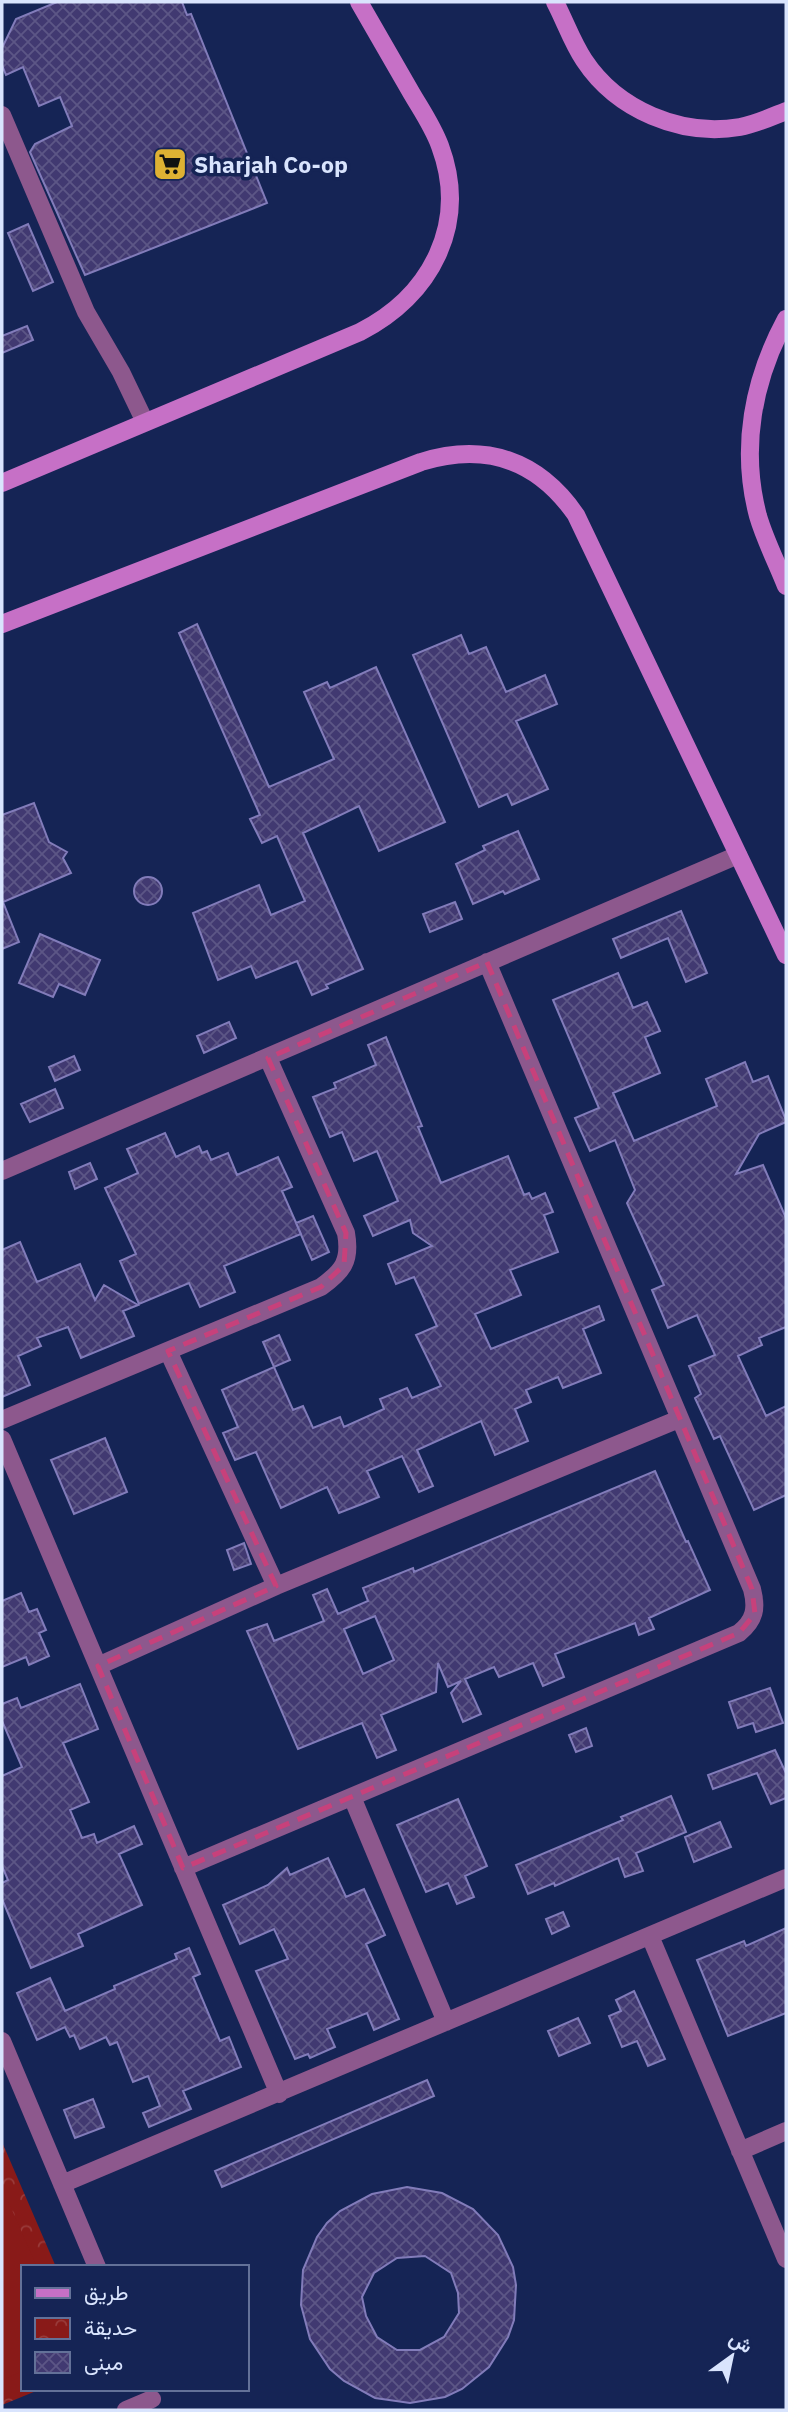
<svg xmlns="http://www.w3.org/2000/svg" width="788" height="2412" font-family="'IBM Plex Sans',Vazirmatn,sans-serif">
<defs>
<pattern id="park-crowns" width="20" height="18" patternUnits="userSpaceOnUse" patternTransform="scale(1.75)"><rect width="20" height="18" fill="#891a18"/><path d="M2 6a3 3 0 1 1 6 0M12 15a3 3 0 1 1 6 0" fill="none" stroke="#993b3a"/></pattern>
<pattern id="building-cross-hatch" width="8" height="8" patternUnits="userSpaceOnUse" patternTransform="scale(1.75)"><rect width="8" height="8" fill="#413971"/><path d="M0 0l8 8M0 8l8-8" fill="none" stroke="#5c5686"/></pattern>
</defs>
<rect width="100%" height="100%" fill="#152455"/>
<!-- park -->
<path fill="url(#park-crowns)" d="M2 2142 56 2267H23V2389H41L2 2405Z"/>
<!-- garden -->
<path fill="#891a18" d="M2 2187 37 2267H23V2371L2 2380Z"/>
<!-- building -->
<path fill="url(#building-cross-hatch)" stroke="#827cba" stroke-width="2" fill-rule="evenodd" d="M57 2H182L187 15 191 14 267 203 85 275 30 152 35 144 72 126 60 97 39 106 23 67 6 75 2 65V48L16 19Z
M28 224 53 282 33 291 8 233Z
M27 326 33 340 2 353V336Z
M197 624 269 787 334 759 304 692 327 682 330 688 376 667 445 822 379 851 359 806 303 833 363 969 326 985 328 988 312 995 297 961 256 978 251 966 218 980 193 913 259 885 271 915 305 901 277 836 262 843 250 819 260 815 179 633Z
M461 635 469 654 486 647 506 692 545 675 557 704 516 721 548 789 512 805 507 794 479 807 413 655Z
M34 803 49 842 67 852 63 858 71 873 3 902 19 942 2 949V815Z
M518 831 539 879 505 894 503 891 473 904 456 864 485 850 483 846Z
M134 891a14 14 0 1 1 28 0a14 14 0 1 1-28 0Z
M455 902 462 919 430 932 423 914Z
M681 911 707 973 686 982 668 938 621 958 613 939Z
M40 934 100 960 85 995 59 984 53 997 19 983Z
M618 973 633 1008 647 1002 660 1031 645 1037 660 1073 613 1093 634 1141 717 1106 706 1079 745 1062 753 1082 768 1076 786 1120V1122L759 1134 736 1174 763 1165 786 1218V1327L759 1338 762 1345 738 1356 766 1416 786 1406V1495L754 1510 720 1436 714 1439 695 1398 701 1394 689 1366 715 1355 697 1315 668 1328 652 1290 664 1285 627 1203 635 1190 615 1140 590 1151 575 1118 599 1108 553 1000Z
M229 1022 236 1038 204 1053 197 1036Z
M386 1037 422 1126 418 1127 441 1183 508 1156 524 1195 529 1193 532 1199 545 1193 553 1212 544 1215 558 1252 510 1270 521 1295 475 1314 491 1349 599 1306 604 1320 583 1329 601 1373 563 1388 558 1377 526 1390 531 1402 515 1409 528 1441 495 1455 481 1421 417 1450 433 1486 419 1492 402 1456 367 1471 379 1497 362 1504 339 1513 327 1487 281 1508 256 1452 235 1460 223 1433 238 1427 222 1390 274 1367 293 1410 303 1406 313 1428 340 1417 344 1427 384 1409 380 1399 407 1388 412 1398 441 1386 416 1335 437 1326 414 1277 396 1284 388 1264 432 1246 413 1233 410 1220 373 1236 364 1216 398 1201 377 1151 354 1161 342 1132 330 1137 313 1097 336 1088 334 1083 376 1065 368 1045Z
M74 1056 80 1070 55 1081 49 1067Z
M55 1089 63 1108 30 1122 21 1104Z
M165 1133 176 1157 199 1146 202 1153 207 1151 211 1160 228 1153 237 1175 278 1157 292 1187 282 1191 301 1234 224 1266 235 1292 200 1307 189 1283 139 1304 120 1261 136 1254 105 1188 138 1173 127 1149Z
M90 1163 97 1179 75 1189 69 1172Z
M313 1216 329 1252 312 1260 296 1223Z
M20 1242 37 1282 80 1264 95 1300 104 1285 138 1305 123 1311 134 1336 81 1358 68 1327 37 1338 41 1346 18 1356 30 1385 2 1397V1250Z
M279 1335 290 1360 274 1367 263 1342Z
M105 1438 127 1492 74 1514 51 1460Z
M655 1471 686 1542 688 1541 710 1590 649 1618 654 1629 639 1635 635 1623 555 1654 564 1677 543 1686 533 1663 499 1677 494 1667 465 1679 481 1714 463 1722 451 1693 461 1681 448 1687 438 1663 436 1692 381 1715 396 1750 377 1758 362 1723 298 1749 247 1631 267 1624 274 1641 324 1621 313 1595 327 1589 338 1614 368 1601 363 1588 413 1568 414 1572ZM375 1616 394 1660 363 1674 344 1629Z
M244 1543 251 1564 234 1570 227 1550Z
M21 1593 29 1612 37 1609 46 1630 39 1633 49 1656 29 1665 26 1657 2 1667V1601Z
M80 1684 98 1729 63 1743 89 1802 70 1810 82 1838 94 1834 97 1843 134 1826 142 1844 119 1854 142 1905 78 1934 83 1946 31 1968 2 1899V1883L8 1880 2 1866V1776L22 1767 2 1721V1704L17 1698 21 1708Z
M770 1688 783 1723 756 1732 753 1723 738 1728 729 1702Z
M586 1728 592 1746 576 1752 569 1735Z
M775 1750 786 1773V1798L771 1804 757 1773 713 1789 708 1775Z
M671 1796 686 1832 636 1853 643 1871 625 1877 618 1858 555 1886 554 1883 528 1894 516 1865 623 1820 621 1817Z
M458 1799 487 1866 465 1876 474 1897 457 1904 448 1883 426 1892 397 1825Z
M720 1822 731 1847 694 1862 685 1837Z
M328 1858 346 1897 364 1889 385 1935 366 1944 399 2019 374 2030 367 2013 327 2029 335 2047 310 2058 308 2054 295 2059 256 1971 288 1959 274 1929 240 1944 223 1905 268 1885 287 1868 290 1875Z
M563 1912 569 1926 552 1934 546 1919Z
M786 1928V2013L728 2036 697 1960 744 1941 746 1946Z
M189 1948 200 1974 193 1977 220 2041 229 2037 241 2067 183 2091 191 2109 149 2127 143 2113 160 2106 148 2076 133 2082 117 2042 110 2045 106 2037 80 2049 74 2035 70 2037 65 2027 37 2040 17 1993 50 1978 65 2011 115 1989 114 1986 177 1959 175 1954Z
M634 1991 665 2059 648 2066 637 2041 622 2047 609 2016 621 2011 616 2000Z
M578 2018 590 2043 559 2056 548 2031Z
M427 2080 434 2096 222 2187 215 2171Z
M93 2099 104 2127 75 2138 64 2110Z
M407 2187 442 2193 473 2209 498 2235 513 2267 516 2285 514 2320 508 2337 489 2367 462 2389 445 2397 410 2403 375 2398 344 2381 330 2369 310 2339 301 2305 303 2270 317 2237 327 2223 340 2211 372 2194ZM425 2256 451 2273 458 2293 459 2313 444 2337 420 2350H397L377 2337 366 2316 362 2297 374 2273 397 2258Z"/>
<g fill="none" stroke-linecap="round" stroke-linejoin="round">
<!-- street -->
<path stroke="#8d588d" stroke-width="18" d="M2 115 86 312 121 372 145 422
M2 1171 738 855
M168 1351 276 1586
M2 1420 321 1287C343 1271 351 1261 346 1233L268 1058
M2 1439 279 2094
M98 1666 276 1586 679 1419
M352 1797 446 2022
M183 1868 739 1633C755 1620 757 1608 752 1589L487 962
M650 1936 786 2259
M2 2041 97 2267
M740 2151 786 2131
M62 2184 786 1878
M126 2410 152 2399"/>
<!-- secondary -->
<path stroke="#c670c6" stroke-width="18" d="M555 2C565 21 572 42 584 60 617 110 681 137 740 127 756 124 771 117 786 111
M786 319C753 380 740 448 758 516 765 540 777 563 786 586
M2 483 360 332C431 296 469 224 440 146 433 127 422 111 412 94 394 63 377 33 359 2
M2 624 421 462C485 442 538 460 576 515L786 955"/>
</g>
<!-- marked area -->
<path fill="none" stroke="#c7417b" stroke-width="5" stroke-dasharray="14 9" stroke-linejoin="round" d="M487 962 752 1589 755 1614 739 1633 183 1868 98 1666 276 1586 168 1351 321 1287 344 1265 346 1233 268 1058Z"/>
<!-- icons -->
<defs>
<g id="supermarket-square" transform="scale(1.75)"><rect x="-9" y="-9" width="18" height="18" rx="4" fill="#deb133" stroke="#152455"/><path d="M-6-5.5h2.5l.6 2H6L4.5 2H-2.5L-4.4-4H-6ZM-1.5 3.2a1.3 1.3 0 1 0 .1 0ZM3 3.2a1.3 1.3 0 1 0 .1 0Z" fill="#111"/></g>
</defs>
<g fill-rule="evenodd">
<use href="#supermarket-square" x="170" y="164"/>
</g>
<g text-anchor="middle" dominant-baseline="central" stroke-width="7" stroke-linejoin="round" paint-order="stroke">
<!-- poi labels -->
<g font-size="23" font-weight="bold" fill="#d9e4fd" stroke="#152455" text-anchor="start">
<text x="194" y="164">Sharjah Co-op</text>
</g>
</g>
<!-- border -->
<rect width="788" height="2412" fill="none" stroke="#d9e4fd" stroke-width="7"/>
<!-- legend -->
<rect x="21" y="2265" width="228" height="126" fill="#152455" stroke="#637198" stroke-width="2"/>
<rect x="35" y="2288" width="35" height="10" fill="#c670c6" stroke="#637198" stroke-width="2"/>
<text x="84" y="2300" font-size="21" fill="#d9e4fd">طريق</text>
<rect x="35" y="2318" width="35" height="21" fill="url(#park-crowns)" stroke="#637198" stroke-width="2"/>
<text x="84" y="2335" font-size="21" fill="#d9e4fd">حديقة</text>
<rect x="35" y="2352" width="35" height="21" fill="url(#building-cross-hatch)" stroke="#637198" stroke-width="2"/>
<text x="84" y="2370" font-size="21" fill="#d9e4fd">مبنى</text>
<!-- north arrow -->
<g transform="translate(732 2356) rotate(33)" stroke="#152455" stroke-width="5" paint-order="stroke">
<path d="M0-5L12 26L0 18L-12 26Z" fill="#d9e4fd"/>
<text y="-10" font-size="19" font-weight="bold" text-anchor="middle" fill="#d9e4fd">ش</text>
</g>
</svg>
